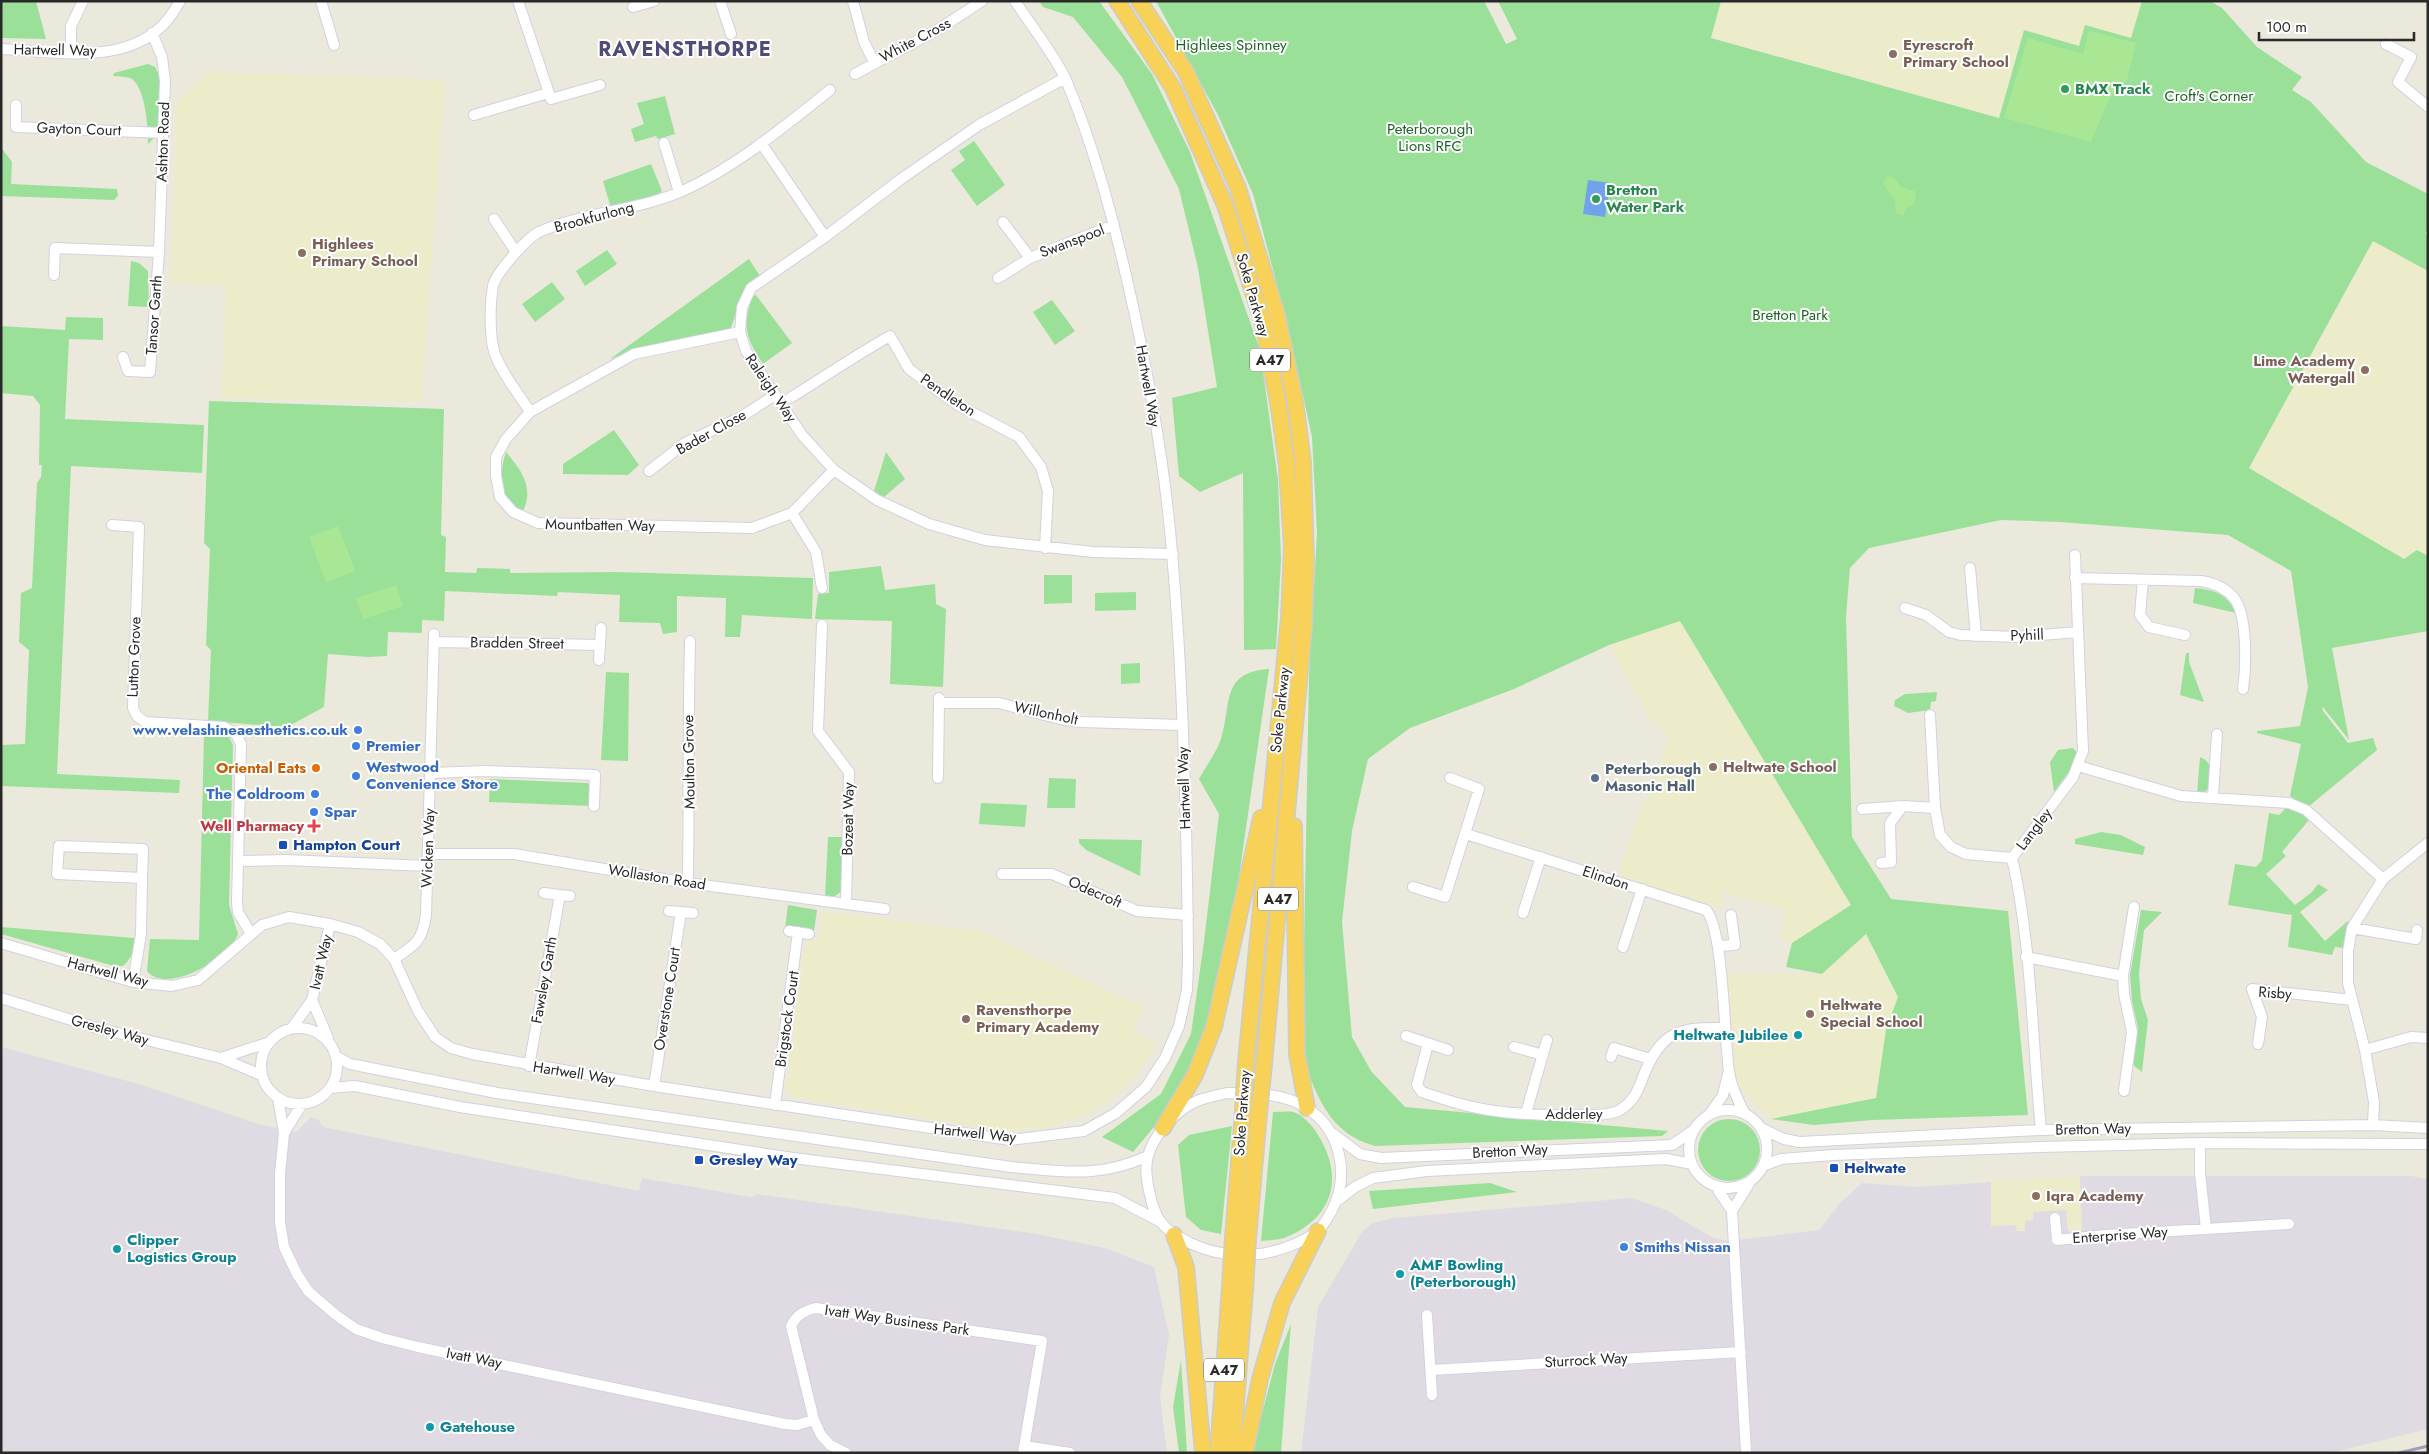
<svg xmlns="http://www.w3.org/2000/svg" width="2429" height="1454" font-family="Jost,sans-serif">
<rect width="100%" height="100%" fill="#ebe9db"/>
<!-- industrial -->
<path fill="#e0dbe3" d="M1 1047 139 1084 258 1124 296 1132 311 1117 319 1120 323 1127 639 1191 642 1178 751 1197 757 1194 1037 1234 1105 1248 1154 1267 1169 1335 1160 1398 1167 1453H1Z
M2080 1176H2411L2428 1179V1429L2331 1453H1301L1318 1307 1362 1232 1372 1223 1393 1218 1632 1198 1666 1210 1713 1238 1728 1241 1819 1230 1841 1202 1862 1183 1917 1187Z"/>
<!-- education -->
<path fill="#ececca" d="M1721 1H2142L2131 39 2085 25 2079 46 2024 30 1999 118 1711 37Z
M208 72 445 80 421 402 222 398 226 285 171 283 177 101Z
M2374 241 2428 271V556L2417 550 2404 559 2249 468Z
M1680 621 1852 905 1792 943 1781 939 1784 910 1723 892 1720 908 1618 877 1643 803 1650 797 1668 737 1664 729 1655 726 1609 645Z
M822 911 980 931 1143 1007 1132 1032 1158 1043 1134 1079 1115 1096 1091 1112 1046 1128 1006 1131 794 1098 786 1088 806 942 818 939Z
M1866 934 1898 997 1886 1030 1876 1098 1771 1119 1735 1082 1724 974H1822Z
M2080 1176 2082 1230 2068 1231 2066 1210 2033 1212V1220L2025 1221V1231H2017L2016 1225 1991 1226V1181Z"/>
<!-- green -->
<path fill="#9ae099" d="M1 1H36L46 39 1 38Z
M1039 1H1099L1152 74 1190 152 1260 350 1278 480 1281 560 1276 649 1244 650 1243 473 1200 492 1179 476 1172 398 1217 387 1198 268 1179 189 1122 77 1073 17 1043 7Z
M1156 1H1484L1506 44 1517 39 1498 1H1721L1711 38 1999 118 2024 30 2079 46 2085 25 2131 38 2142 1H2210L2222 8 2257 47 2302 77 2292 90 2311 102 2366 162 2428 194V229L2425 234 2428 235V271L2373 241 2249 468 2404 559 2417 550 2428 556V631L2332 648 2349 740 2322 706 2323 711 2348 743 2373 738 2377 750 2308 807 2290 796 2301 744 2257 733V731L2300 726 2308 687 2291 571 2228 535 2060 522 2001 520 1869 548 1850 568 1846 616 1852 837 1891 899 2008 911 2028 1115 1872 1120 1814 1125 1771 1119 1876 1098 1886 1030 1898 997 1866 934 1822 974 1786 967 1792 943 1851 905 1680 621 1609 645 1514 689 1410 728 1368 759 1352 831 1342 922 1352 1037 1371 1071 1405 1107 1668 1131 1662 1136 1375 1146C1329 1133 1318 1098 1302 1057L1309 675 1317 533 1312 437 1289 330 1253 194 1218 115Z
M148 64 155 67 161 79 159 130 156 136 148 144C148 128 146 90 132 79 127 76 119 77 113 76L114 73Z
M665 96 675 134 658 139 656 136 635 142 631 129 644 124 637 103Z
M974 141 1005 185 977 206 951 170 965 160 959 151Z
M1 147 12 162 11 184 117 189 118 196 114 200 1 196Z
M651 164 662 191 654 198 611 208 603 181Z
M607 250 617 264 585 286 576 271Z
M749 259 760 276 743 292 731 328 726 331C685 337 648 344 610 359Z
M131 261 139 263 148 271 149 307 128 306Z
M552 282 565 299 535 322 522 304Z
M756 295 792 343 763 364C746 338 741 326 753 296Z
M1052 300 1075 331 1055 345 1033 312Z
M66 317 103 318V340L69 339 65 419 204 425 202 473 71 466 57 774 180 780 179 793 1 786V745L25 744 29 650 19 642 21 593 32 588 37 483 41 477 42 465H39L40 405 33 396 1 393V326L65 330Z
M209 401 444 409 441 535 446 537 445 572 476 573 477 568 510 569V573L617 572 813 578 812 619 742 615 740 637H725L726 598 677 596V632L663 634 660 623 619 622 620 595 558 592 557 596 445 591 444 621 422 620V633L388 632 387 656 368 657 328 654 324 707 287 727 208 721 211 650 206 645 210 549 204 543Z
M614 430 639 465 628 475 563 474V464Z
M506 452C522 471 535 488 522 513 500 501 498 475 506 452Z
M886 452 905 479 884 497 874 491Z
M881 566 885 590 935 584 936 604 946 609 943 687 890 684 892 621 815 619 818 594 829 593V572Z
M1044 575H1072V603L1044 604Z
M2195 588C2215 590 2227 594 2236 613L2193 603Z
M1136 592V610L1095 611V593Z
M2186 653H2189V662L2204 702 2180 695Z
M1140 663V683L1121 684V664Z
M1269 669 1234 911 1204 1046 1173 1104 1133 1152 1102 1137 1161 1094 1191 1034 1204 942 1219 814 1199 779C1206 766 1216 753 1221 739 1232 705 1220 672 1269 669Z
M606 672 629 673 628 761 601 760Z
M1937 692 1936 701 1931 702 1930 710 1908 713 1894 706 1895 700 1905 694Z
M204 735 229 737 233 745 229 905 238 934C230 957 168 996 147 971L150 939 199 940Z
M2073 748 2077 753 2068 773 2054 792 2050 762 2058 750Z
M2200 757C2213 762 2211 773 2211 785L2203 794H2197Z
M1049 778 1076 779 1075 808H1047Z
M490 779 587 783 592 786 591 806 489 802Z
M981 803 1027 805 1025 827 979 824Z
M2285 809H2296L2309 820 2282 852 2286 856 2266 874 2295 905 2312 892 2318 884 2328 890 2300 912 2325 941 2348 921 2350 923 2344 948 2335 947 2332 955 2288 947 2292 915 2228 905 2235 864 2256 867 2262 860 2269 813 2279 815Z
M2101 832 2121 835 2145 847 2143 855 2075 844V839Z
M828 837H845L842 891 831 899 825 898Z
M1079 839 1142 840 1140 876 1086 850 1079 843Z
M788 905 817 910 814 931 785 928Z
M2141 910 2162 912 2144 930 2139 973 2141 999 2148 1020 2142 1072 2133 1065 2138 1028 2132 1001 2130 975Z
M1 927 134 938C134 950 133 957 123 966H114L1 934Z
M1273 1112C1280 1112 1287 1111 1293 1112 1302 1114 1314 1127 1318 1135 1345 1178 1333 1219 1284 1238 1278 1240 1269 1240 1261 1241Z
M1698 1150a31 31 0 1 1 62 0a31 31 0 1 1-62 0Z
M1232 1126 1221 1234 1201 1230 1186 1217 1178 1145 1189 1135Z
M1490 1183 1517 1192 1373 1209 1369 1191Z
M1291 1324 1281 1453H1252L1275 1364Z
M1181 1360 1187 1453H1179L1173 1407Z"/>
<!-- pitch -->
<path fill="#aae795" d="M2089 31 2136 43 2127 80 2109 99 2091 142 2004 118 2028 38 2083 54Z
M1888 176 1893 177 1901 187 1914 191 1916 194 1914 204 1906 209 1903 216 1896 213 1895 201 1883 183Z
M338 526 355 571 326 582 309 537Z
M396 585 403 606 363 619 356 598Z"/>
<!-- water -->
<path fill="#71a3ea" d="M1588 180 1610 183 1605 217 1583 214Z"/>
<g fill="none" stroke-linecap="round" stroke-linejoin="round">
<!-- minor casing -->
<g stroke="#d2d0e1" stroke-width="12">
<path id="minor" d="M321 1 334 45
M518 1 551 99 600 85
M720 1 731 34
M853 1 864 42 874 62
M633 7 654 1
M2386 44 2411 57 2398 82 2428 107
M1 49C52 51 121 66 162 26 169 19 175 10 180 1
M71 52V26L83 1
M855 74 939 29 982 1
M1065 78 979 125 901 179 825 237 751 288 742 307 740 332 746 351 802 435 834 470 877 500 929 524 985 540 1093 552 1173 554
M16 105V127L163 133
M474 115 548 93
M664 143 679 192
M761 143 825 237
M494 219 516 252
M1003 222 1030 258
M54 275 55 248 159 252
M998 278 1030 258 1114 225
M740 332 634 354 530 412 506 439 496 457V476L500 497 513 512 538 523 752 528 792 513 834 470
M123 357 128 371 150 372 159 252 165 81 162 57 152 33
M790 398C824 377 856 355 890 336L909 369 956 404 1019 437 1041 467 1048 491 1045 548
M530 412C519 394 502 374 495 354 489 338 490 303 493 286 495 274 527 238 539 232 584 212 635 211 680 192 733 169 785 126 830 90
M649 471 685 443 741 417 775 395
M792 513 816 552 822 588
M112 525 139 527 133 708 137 716 145 722 224 727 236 734 241 744 237 903 238 912 251 934
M1970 568 1976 636
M2075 578 2201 581C2214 583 2225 587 2234 598 2248 616 2246 668 2243 689
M2143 580 2140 615 2149 627 2185 635
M1905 608 1926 615 1949 632 1961 635 2018 637 2078 632
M822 625 818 731 849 772 846 904
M434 642 600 645
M599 660 601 628
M939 703H999L1064 720 1081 722 1182 725
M1930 715 1935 808 1940 835 1951 847 1966 854 2012 858
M2078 766 2181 796 2289 803 2306 810 2383 879
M431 773 486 771 595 775 594 806
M938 778 939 698
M2213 797 2217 734
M1862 809 1903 806 1935 808
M1466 834 1706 910C1724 930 1724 1039 1729 1071 1731 1087 1738 1100 1745 1114
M429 854H514L688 883 885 909
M239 861 286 860 428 866
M1881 863 1891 862 1890 823 1903 806
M1002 874H1052L1137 911 1188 915
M688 883C689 802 688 722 690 641
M1413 887 1445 897 1479 789 1450 778
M560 895 570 896
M681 912 693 913
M1523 913 1541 857
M2352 928 2416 939 2417 930
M789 931 809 934
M1 943 133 982 172 986 198 980 262 925 289 917 330 924 358 932 380 944 394 959 418 1011 435 1037 451 1048 472 1054 654 1086 1010 1140 1084 1131 1116 1113 1146 1087 1165 1058 1179 1026 1187 990 1188 960C1187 825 1184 688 1172 553 1165 463 1148 372 1128 284 1112 215 1094 146 1066 80 1056 57 1030 24 1015 1
M1718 946 1735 945 1731 915
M1623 947 1642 889
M2026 957 2123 976
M394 959C415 945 422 942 426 915L434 634
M133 982 141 934 142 878 57 874 59 846 143 849 142 878
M1 998 97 1028 221 1058 261 1075
M312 1000 328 1038
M261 1066a38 38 0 1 1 76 0a38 38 0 1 1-76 0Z
M292 1028 312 1000 330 924
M1406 1036 1448 1050
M1428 1044 1417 1085 1422 1092C1446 1100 1470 1108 1495 1111 1516 1114 1605 1120 1620 1110 1633 1102 1638 1091 1643 1077 1661 1031 1679 1027 1725 1028
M2258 1044 2262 1017 2252 989 2352 1000
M1514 1047 1543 1055
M2365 1050 2411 1037 2428 1038
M337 1057 350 1064 497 1093 1011 1167C1063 1171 1098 1179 1148 1156
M1611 1057 1614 1048 1650 1059
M221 1058 267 1043
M529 1066 560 895 544 893
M654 1086 681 912 669 911
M330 1088 355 1086 460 1107 793 1158 1115 1198 1159 1221
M2124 1091 2132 1032 2124 994 2123 976 2134 907
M1227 1093C1252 1093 1285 1093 1307 1108 1342 1131 1350 1177 1331 1212 1327 1219 1322 1228 1316 1233 1277 1257 1232 1263 1190 1243 1179 1237 1168 1232 1160 1221 1151 1208 1143 1171 1148 1156 1154 1135 1172 1115 1191 1104 1201 1098 1215 1096 1227 1093Z
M278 1098 284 1133 280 1174V1222L284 1247 297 1274 308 1291 336 1315 356 1329 382 1338 418 1347 785 1424 797 1425 814 1420
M775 1105 798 932
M1689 1149a39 39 0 1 1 78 0a39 39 0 1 1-78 0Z
M1526 1113 1547 1040
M1709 1115 1723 1095 1728 1074
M2373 1125 2374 1102 2365 1050 2348 983V951L2352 928 2383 879 2428 843
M1761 1128 1784 1139 1799 1142 2041 1130 2373 1125 2428 1128
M2041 1130C2032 1041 2032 944 2012 858L2073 777 2083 751 2075 555
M284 1133 302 1104
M1332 1133 1360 1154 1381 1158 1672 1145 1694 1130
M2200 1143V1173L2206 1229
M1765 1165 1781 1159 1833 1155 2041 1147 2200 1143 2428 1144
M1716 1187 1732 1211
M1337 1201 1355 1187 1373 1178 1427 1171 1666 1159 1692 1164
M2055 1218 2057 1240 2106 1235 2289 1224
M1427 1315 1432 1395
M1431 1370 1741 1352
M1024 1446 1070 1453
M1746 1451 1732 1211 1750 1182
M846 1453 830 1445 821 1435 814 1420 791 1326C797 1315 803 1311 816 1308L1042 1341 1023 1453"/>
</g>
<!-- highway casing -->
<g stroke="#ccc" stroke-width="18">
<path id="highway" d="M1117 1 1173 88 1225 205 1263 323 1279 408 1287 467 1292 547 1289 618 1246 1062
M1139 1 1186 72 1238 188 1277 315 1295 401 1303 462 1306 561 1304 626 1264 1064
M1294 826 1297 1054 1307 1108
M1163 1128 1195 1075 1214 1027 1261 818
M1174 1235 1186 1267 1203 1453
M1233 1238 1243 1112
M1248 1239 1259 1113
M1218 1453 1230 1287
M1232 1453 1245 1289
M1245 1453 1260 1379 1282 1303 1318 1231"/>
</g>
<!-- minor -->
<use href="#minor" stroke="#fff" stroke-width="10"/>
<!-- highway -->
<use href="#highway" stroke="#f8d158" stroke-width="15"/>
<!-- rail -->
<path stroke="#a29eb3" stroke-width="3" d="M2399 1453 2428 1446"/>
<!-- highway-bridge casing -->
<g stroke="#ccc" stroke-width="18" stroke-linecap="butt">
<path id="highway-bridge" d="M1243 1112 1246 1062
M1259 1113 1264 1064
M1230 1287 1233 1238
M1245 1289 1248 1239"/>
</g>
<!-- highway-bridge -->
<use href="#highway-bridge" stroke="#f8d158" stroke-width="15"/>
</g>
<!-- markers -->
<g fill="#8d6e63" stroke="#fff" stroke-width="2">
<circle cx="1893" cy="54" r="5"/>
<circle cx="302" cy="253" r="5"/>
<circle cx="2365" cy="370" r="5"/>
<circle cx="1713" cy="767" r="5"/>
<circle cx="1810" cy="1014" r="5"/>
<circle cx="966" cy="1019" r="5"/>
<circle cx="2036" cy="1196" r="5"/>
</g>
<g fill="#2e9e5b" stroke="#fff" stroke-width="2">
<circle cx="2065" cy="89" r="5"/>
<circle cx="1596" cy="199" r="5"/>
</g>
<g fill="#3f7fe0" stroke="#fff" stroke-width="2">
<circle cx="358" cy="730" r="5"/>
<circle cx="356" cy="746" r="5"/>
<circle cx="356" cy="776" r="5"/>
<circle cx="315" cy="794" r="5"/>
<circle cx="314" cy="812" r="5"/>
<circle cx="1624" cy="1247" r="5"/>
</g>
<circle fill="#e8710a" stroke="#fff" stroke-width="2" cx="316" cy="768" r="5"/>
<circle fill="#5c6f8a" stroke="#fff" stroke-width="2" cx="1595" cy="778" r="5"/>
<path fill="#e0444e" stroke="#fff" stroke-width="2" d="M311.5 818.5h5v5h5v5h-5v5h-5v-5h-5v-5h5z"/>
<g fill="#1a4fb4" stroke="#fff" stroke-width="2">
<rect x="278" y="840" width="10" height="10" rx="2.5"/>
<rect x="694" y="1155" width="10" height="10" rx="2.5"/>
<rect x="1829" y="1163" width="10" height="10" rx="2.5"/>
</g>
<g fill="#0f9aa8" stroke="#fff" stroke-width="2">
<circle cx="1798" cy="1035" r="5"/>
<circle cx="117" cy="1249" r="5"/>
<circle cx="1400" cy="1274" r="5"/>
<circle cx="430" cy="1427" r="5"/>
</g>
<g text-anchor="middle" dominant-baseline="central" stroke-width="4" stroke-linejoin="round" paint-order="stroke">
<!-- shield labels -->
<g fill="#fff" stroke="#696969" stroke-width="1">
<rect x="1250" y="348.5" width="40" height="23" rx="4"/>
<rect x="1258" y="887.5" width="40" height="23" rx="4"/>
<rect x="1204" y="1358.5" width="40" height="23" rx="4"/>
</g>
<g font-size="14" font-weight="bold" fill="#292929">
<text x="1270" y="360">A47</text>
<text x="1278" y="899">A47</text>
<text x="1224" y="1370">A47</text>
</g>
<!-- street labels -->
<g font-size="15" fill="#292929" stroke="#fff">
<text transform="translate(915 40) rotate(-28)">White Cross</text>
<text transform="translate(55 50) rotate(1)">Hartwell Way</text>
<text transform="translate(79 129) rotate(2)">Gayton Court</text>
<text transform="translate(163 142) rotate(-88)">Ashton Road</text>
<text transform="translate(594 217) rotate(-15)">Brookfurlong</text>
<text transform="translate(1072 241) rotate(-21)">Swanspool</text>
<text transform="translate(1253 295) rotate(74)">Soke Parkway</text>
<text transform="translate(154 315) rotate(-86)">Tansor Garth</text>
<text transform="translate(1148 386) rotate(80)">Hartwell Way</text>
<text transform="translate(771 388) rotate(56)">Raleigh Way</text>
<text transform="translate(948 395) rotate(34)">Pendleton</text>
<text transform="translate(711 432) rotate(-29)">Bader Close</text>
<text transform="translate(600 525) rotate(1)">Mountbatten Way</text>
<text transform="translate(2027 635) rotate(-2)">Pyhill</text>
<text transform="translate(517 643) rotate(1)">Bradden Street</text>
<text transform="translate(134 657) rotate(-88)">Lutton Grove</text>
<text transform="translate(1280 710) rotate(-84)">Soke Parkway</text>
<text transform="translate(1046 713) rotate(12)">Willonholt</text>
<text transform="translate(689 762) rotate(-91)">Moulton Grove</text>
<text transform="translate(1184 788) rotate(-92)">Hartwell Way</text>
<text transform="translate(848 819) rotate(-89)">Bozeat Way</text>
<text transform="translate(2034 829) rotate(-53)">Langley</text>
<text transform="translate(428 848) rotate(-88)">Wicken Way</text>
<text transform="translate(657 877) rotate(9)">Wollaston Road</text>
<text transform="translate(1606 878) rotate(18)">Elindon</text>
<text transform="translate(1095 892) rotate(24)">Odecroft</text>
<text transform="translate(321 962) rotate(-77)">Ivatt Way</text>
<text transform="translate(108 972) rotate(14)">Hartwell Way</text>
<text transform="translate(544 980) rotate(-80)">Fawsley Garth</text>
<text transform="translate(2275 993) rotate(4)">Risby</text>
<text transform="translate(667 999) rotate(-81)">Overstone Court</text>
<text transform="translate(787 1019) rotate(-82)">Brigstock Court</text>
<text transform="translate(110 1030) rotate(15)">Gresley Way</text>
<text transform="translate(574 1073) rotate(9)">Hartwell Way</text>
<text transform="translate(1242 1113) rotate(-86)">Soke Parkway</text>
<text x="1574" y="1114">Adderley</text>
<text transform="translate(2093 1129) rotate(-1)">Bretton Way</text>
<text transform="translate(975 1133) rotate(6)">Hartwell Way</text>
<text transform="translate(1510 1151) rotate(-3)">Bretton Way</text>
<text transform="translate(2120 1235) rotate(-4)">Enterprise Way</text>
<text transform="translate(897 1320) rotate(8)">Ivatt Way Business Park</text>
<text transform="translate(474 1358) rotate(11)">Ivatt Way</text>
<text transform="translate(1586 1360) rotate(-3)">Sturrock Way</text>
</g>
<!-- park labels -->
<g font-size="15" fill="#1c6324" stroke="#fff">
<text x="1231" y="45">Highlees Spinney</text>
<text x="2209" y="96">Croft's Corner</text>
<text x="1430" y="129">Peterborough<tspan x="1430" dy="17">Lions RFC</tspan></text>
<text x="1790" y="315">Bretton Park</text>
</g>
<!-- education labels -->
<g font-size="15" font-weight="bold" fill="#785e54" stroke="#fff" text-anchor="start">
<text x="1903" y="45">Eyrescroft<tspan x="1903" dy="17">Primary School</tspan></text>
<text x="312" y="244">Highlees<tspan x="312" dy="17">Primary School</tspan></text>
<text x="2355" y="361" text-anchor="end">Lime Academy<tspan x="2355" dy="17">Watergall</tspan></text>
<text x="1723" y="767">Heltwate School</text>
<text x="1820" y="1005">Heltwate<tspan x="1820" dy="17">Special School</tspan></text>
<text x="976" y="1010">Ravensthorpe<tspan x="976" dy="17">Primary Academy</tspan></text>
<text x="2046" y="1196">Iqra Academy</text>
</g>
<!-- leisure labels -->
<g font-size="15" font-weight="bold" fill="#27864d" stroke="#fff" text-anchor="start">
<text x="2075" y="89">BMX Track</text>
<text x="1606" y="190">Bretton<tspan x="1606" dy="17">Water Park</tspan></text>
</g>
<!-- shop labels -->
<g font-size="15" font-weight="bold" fill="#366cbe" stroke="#fff" text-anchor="start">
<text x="348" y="730" text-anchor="end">www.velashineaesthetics.co.uk</text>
<text x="366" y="746">Premier</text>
<text x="366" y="767">Westwood<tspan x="366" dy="17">Convenience Store</tspan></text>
<text x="305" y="794" text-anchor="end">The Coldroom</text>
<text x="324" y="812">Spar</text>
<text x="1634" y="1247">Smiths Nissan</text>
</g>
<!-- food labels -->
<g font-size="15" font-weight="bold" fill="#c56008" stroke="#fff" text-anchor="end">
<text x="306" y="768">Oriental Eats</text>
</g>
<!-- service labels -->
<g font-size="15" font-weight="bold" fill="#4e5e75" stroke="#fff" text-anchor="start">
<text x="1605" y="769">Peterborough<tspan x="1605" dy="17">Masonic Hall</tspan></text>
</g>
<!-- health labels -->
<g font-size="15" font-weight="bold" fill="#be3a42" stroke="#fff" text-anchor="end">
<text x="304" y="826">Well Pharmacy</text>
</g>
<!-- transit labels -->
<g font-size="15" font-weight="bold" fill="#164399" stroke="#fff" text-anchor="start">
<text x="293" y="845">Hampton Court</text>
<text x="709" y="1160">Gresley Way</text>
<text x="1844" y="1168">Heltwate</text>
</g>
<!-- culture labels -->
<g font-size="15" font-weight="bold" fill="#0d838f" stroke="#fff" text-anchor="start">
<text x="1788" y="1035" text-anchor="end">Heltwate Jubilee</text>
<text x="127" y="1240">Clipper<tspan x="127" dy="17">Logistics Group</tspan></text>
<text x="1410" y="1265">AMF Bowling<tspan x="1410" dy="17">(Peterborough)</tspan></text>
<text x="440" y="1427">Gatehouse</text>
</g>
<!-- district labels -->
<g font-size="20" font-weight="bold" letter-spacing="1" fill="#514b78" stroke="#fff">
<text x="685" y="49">RAVENSTHORPE</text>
</g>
</g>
<!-- border -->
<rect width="2429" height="1454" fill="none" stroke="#292929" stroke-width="5"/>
<!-- scale -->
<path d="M2259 32v8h155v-8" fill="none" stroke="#292929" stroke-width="2.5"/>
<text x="2266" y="32" font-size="15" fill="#292929" stroke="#ffffff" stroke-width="4" paint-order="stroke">100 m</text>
</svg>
